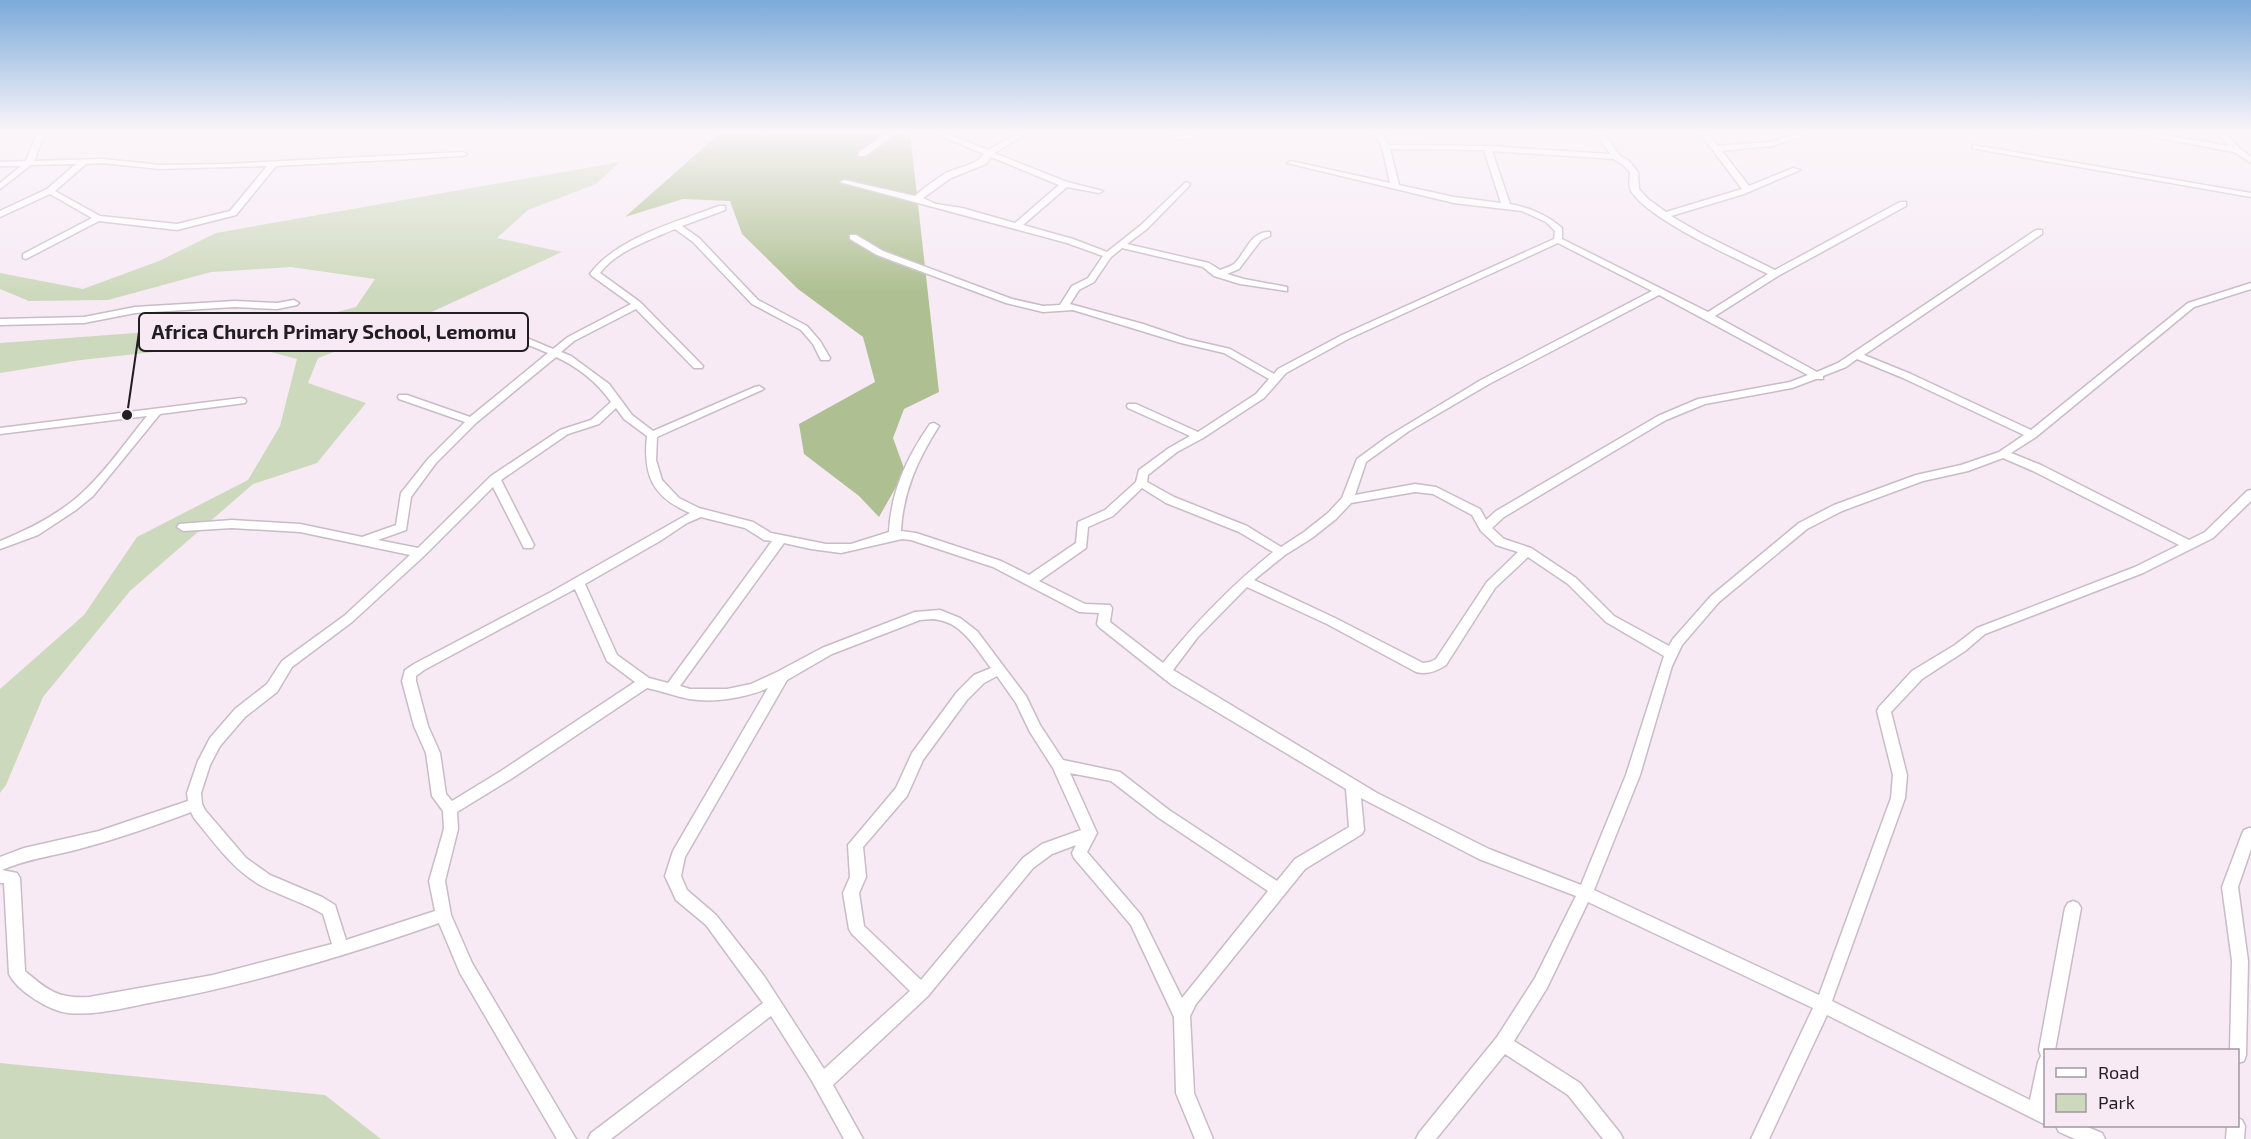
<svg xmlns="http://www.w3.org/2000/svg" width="2251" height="1139" font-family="'Exo 2',sans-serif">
<rect width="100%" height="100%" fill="#f7eaf5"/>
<!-- green -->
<path fill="#cdd9bc" d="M620 162 596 184 528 210 497 238 562 252 390 331 318 358 308 383 366 403 317 463 253 484 130 591 43 697 6 785 0 793V689L84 615 137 537 248 480 280 426 297 359 237 343 81 360 0 373V343L176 330 284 326 356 307 375 279 291 267 211 272 108 300 29 301 0 289V273L83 289 159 261 216 233Z
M0 1063 325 1095 381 1139H0Z"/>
<!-- forest -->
<path fill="#aec091" d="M720 133H910L939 392 904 409 893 438 905 471 879 517 859 496 804 454 799 424 875 382 863 337 798 289 742 234 730 201 683 199 625 217Z"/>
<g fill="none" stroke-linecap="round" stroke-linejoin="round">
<!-- minor casing -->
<g stroke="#c8bcc6" stroke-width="3">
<path id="minor" d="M37 133H45L34 161 103 159 160 165 225 164 463 152 467 154 463 156 276 166 236 215 177 230 99 221 26 259 23 258V254L92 218 50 194 0 217V211L47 189 76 164 31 165 0 189V183L21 166H0V162L26 161ZM103 163 160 169 267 166 230 211 177 224 100 216 55 191 86 164Z
M887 133H897L865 156H859V152Z
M934 133H945L988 150 1018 133H1028L994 153 1067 182 1103 191 1099 193 1067 187 1023 225 1073 239 1107 252 1141 225 1186 182 1190 184 1189 186 1147 229 1127 244 1209 263 1220 270C1224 268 1230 267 1234 264 1246 253 1250 231 1270 232V236L1261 240 1239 269 1227 274 1244 279 1287 287V291L1240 284 1214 276 1203 267 1122 248 1111 257 1094 282 1079 290 1070 304 1143 324 1187 339 1230 349 1274 374 1278 369 1342 335 1554 239 1555 231 1546 222 1522 211 1454 203 1287 163 1291 161 1390 183 1382 147 1374 133H1382L1389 145 1487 146 1610 154 1596 133H1604L1619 155 1629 161 1638 172 1639 189 1648 199 1666 212 1742 189 1700 133H1708L1718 146 1771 142 1800 133H1813L1772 146 1722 151 1749 186 1793 168 1800 170 1744 194 1671 216 1702 234 1775 270 1900 202H1906V206L1778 276 1715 316 1817 372 1838 363 2036 230H2042V234L1864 355 1911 374 2031 430 2188 303 2251 283V289L2194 307 2036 437 2011 453 2041 465 2189 540 2205 532 2247 491 2251 490V501L2213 538 2143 573 1985 634 1965 651 1922 679 1891 712 1907 775 1905 798 1832 1001 2030 1100 2038 1062 2041 1056 2039 1050 2065 908 2068 903 2073 901 2078 903 2081 908 2055 1050H2046V1125L1827 1015 1769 1139H1751L1813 1008 1588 902 1547 988 1514 1041 1580 1083 1620 1133 1623 1139H1603L1568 1095 1505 1054 1436 1139H1416L1419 1133 1497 1037 1535 978 1576 896 1479 859 1361 798 1364 830 1362 834 1305 869 1196 1004 1190 1016 1194 1093 1213 1139H1195L1176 1093 1174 1017 1131 925 1074 858 1072 853 1076 845 1052 854 1033 868 928 996 833 1085 863 1139H844L812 1081 771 1016 611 1139H588L591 1133 763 1003 706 925 676 900 665 876 673 851 768 688C745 698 714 703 689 699 675 696 661 691 647 688L511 779 457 812 458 829 445 881 451 915 472 963 576 1139H557L460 973 439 923C346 956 251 984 154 1002 127 1007 96 1016 68 1013 50 1011 17 991 9 974L4 883H0V857L24 848 99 831 188 801 187 793 198 761 210 738 235 709 267 684 282 661 344 616 410 555 300 532 232 528 183 531 177 527 179 524 232 520 300 524 362 537 396 525 401 493 428 459 465 422 399 399 398 397 399 395H407L470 417 548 353 509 337 457 321V317H463L515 333 553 349 568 337 631 304 592 276 590 274C616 238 679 221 719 206H725V210L682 226 699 238 758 300 807 326 820 341 830 358 829 360H821L813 344 801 330 752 304 693 242 675 229C650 240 616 251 600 273L640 302 703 366 702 368H694L636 309 574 341 561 352 571 356 609 384 632 415 653 431 755 387 759 386 764 389 657 437 656 460 662 480 679 498 699 508 753 522 771 533 826 544H851L889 532C891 491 907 457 930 424L934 423 939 426C918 459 903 491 901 531L916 533 1001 561 1029 575 1076 543 1078 522 1105 510 1136 482 1139 470 1169 448 1190 436 1128 408 1127 406 1128 404H1136L1198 432 1256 394 1269 379 1224 353 1181 343 1073 310 1043 312 1006 303 877 255 850 239V235H856L883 251 1012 299 1043 306 1060 305 1072 286 1088 278 1103 256 1067 243 840 182 844 180 915 196C925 187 935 180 946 173 958 167 977 165 984 154ZM1390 149 1484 150 1501 203 1454 197 1399 185ZM1492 151 1614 159 1623 165 1630 172C1630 178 1628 185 1631 191 1649 220 1735 258 1768 274L1708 312 1562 239V228C1546 214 1530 208 1510 204ZM991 157 1059 185 1015 223 962 208 936 204 923 198 951 178 986 164ZM1558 243 1652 291 1481 380 1387 437 1357 459 1342 498 1328 513 1304 532 1281 547 1247 526 1174 497 1147 482 1148 475 1177 452 1203 438 1264 398 1286 373 1348 339ZM1659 295 1808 375 1790 382 1698 399 1658 416 1496 511 1486 520 1480 509 1436 487 1415 484 1355 495 1366 462 1409 431 1489 384ZM556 357C577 366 598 383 611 402L591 420 560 430 491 476 418 548 378 540 406 530 411 497 436 463 476 423ZM1857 359 1903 378 2024 435 1999 452 1961 465 1916 475 1834 505 1799 523 1711 596 1673 639 1669 646 1614 616 1576 578 1531 548 1504 539 1492 528 1504 517 1666 420 1705 404 1792 388 1816 379H1823V376L1846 367ZM616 408 624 419 647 436C643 475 652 497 690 513L551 592 414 664 405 670 402 681 414 726 426 753 432 796 443 811 444 829 429 881 435 911 346 940 335 905 322 897 270 875 246 858 205 810 202 804 201 793 210 765 220 746 245 717 277 692 292 667 352 622 424 556 493 487 524 548H532L534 545 501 480 568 434 599 424ZM2003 458 2033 471 2179 545 2135 567 1977 628 1955 645 1912 671 1879 707 1877 711 1893 775 1891 798 1819 995 1594 890 1640 775 1672 666 1682 645 1719 602 1807 529 1842 511 1923 481 1968 471ZM1142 488 1166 503 1239 532 1273 552C1232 585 1196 622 1163 663L1110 622 1112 608 1110 605 1085 604 1039 581 1086 548 1088 527 1113 516ZM1415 492 1433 494 1472 515 1481 531 1496 545 1518 552 1487 582 1436 659 1430 662 1423 663 1335 618 1254 580 1285 555 1312 538 1336 519 1351 503ZM701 517 745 528 764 540 772 541 668 683 649 678 617 655 585 584 660 541 687 523ZM902 539 911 540 993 567 1079 612 1099 613 1097 624 1099 627 1172 685 1346 789 1349 827 1295 859 1277 881 1169 810 1120 772 1063 760 1040 725 1026 696 977 631 960 618 940 610 915 612 822 648 777 672 751 684 727 689H690L680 686 784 543 811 549 841 553ZM1528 557 1568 584 1606 622 1664 656 1626 775 1581 885 1489 849 1377 793 1173 670 1197 638 1247 587 1327 624 1416 672C1427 675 1437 671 1446 665L1495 588ZM575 589 607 661 635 682 501 771 452 801 446 794 440 753 428 726 416 681V676L424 670ZM920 620C926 620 933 618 939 620 963 624 977 650 991 668L974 675 957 692 912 753 896 788 848 845 850 877 843 893 849 929 852 934 910 991 824 1069 764 976 716 915 687 890 681 876 685 857 787 680 832 654ZM997 676 1016 703 1030 732 1053 768 1081 830 1042 844 1023 858 921 980 864 926 859 893 866 877 863 847 907 796 923 760 967 700 984 683ZM1070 773 1111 781 1159 818 1268 891 1182 998 1141 915 1087 852 1097 833ZM191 812 194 818C214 842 232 869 260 885 280 896 303 902 323 914L332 944 213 975 89 997C58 999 47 990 25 971L20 878 17 873 2 870C27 859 53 856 79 849 117 839 154 826 191 812Z
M1168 133H1177L1181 136 1191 135 1195 137 1179 140Z
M2133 133H2152L2229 146 2218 133H2226L2239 148 2251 157V163L2234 152Z
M1973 145 2251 193V197L1976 149H1973Z
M294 300 299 303 297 305 277 309 235 307 135 313 84 323 0 325V319L84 317 135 307 235 301 277 303Z
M241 398 245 399 246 401 245 403 160 414 93 496 76 510 38 535 0 549V541C30 529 60 514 84 491 107 470 127 440 147 416L0 434V428Z
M2249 828H2251V849L2238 887 2248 961 2246 1055 2244 1061 2238 1063V1050H2230L2232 961 2222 887 2242 834 2244 830Z
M2238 1118 2242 1120 2245 1126 2244 1139H2226L2227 1126H2238Z
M2056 1126H2085L2102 1133 2105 1139H2075L2059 1132Z"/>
</g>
<!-- minor -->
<use href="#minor" fill="#fff" fill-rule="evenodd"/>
</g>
<!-- sky -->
<linearGradient id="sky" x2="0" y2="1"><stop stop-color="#7caad9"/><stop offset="0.45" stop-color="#fbf6fa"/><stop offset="1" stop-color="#fbf6fa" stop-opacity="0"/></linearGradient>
<rect width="2251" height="293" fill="url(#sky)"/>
<!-- callouts -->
<path fill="none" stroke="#221d21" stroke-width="2" d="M127 415L139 332"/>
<circle fill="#221d21" stroke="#f7eaf5" stroke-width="2" cx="127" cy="415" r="6"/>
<rect fill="#f7eaf5" stroke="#221d21" stroke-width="2" x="139" y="313" width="389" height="38" rx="6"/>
<g font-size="20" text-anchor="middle" font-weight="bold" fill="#221d21">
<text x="334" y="339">Africa Church Primary School, Lemomu</text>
</g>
<!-- legend -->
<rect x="2044" y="1049" width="195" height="78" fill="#f7eaf5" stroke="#a298a0" stroke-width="1.5"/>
<rect x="2056" y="1068" width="30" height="9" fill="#ffffff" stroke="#a298a0" stroke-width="1.5"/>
<text x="2098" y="1079" font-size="18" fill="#221d21">Road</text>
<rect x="2056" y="1094" width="30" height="18" fill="#cdd9bc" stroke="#a298a0" stroke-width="1.5"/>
<text x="2098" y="1109" font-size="18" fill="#221d21">Park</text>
</svg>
